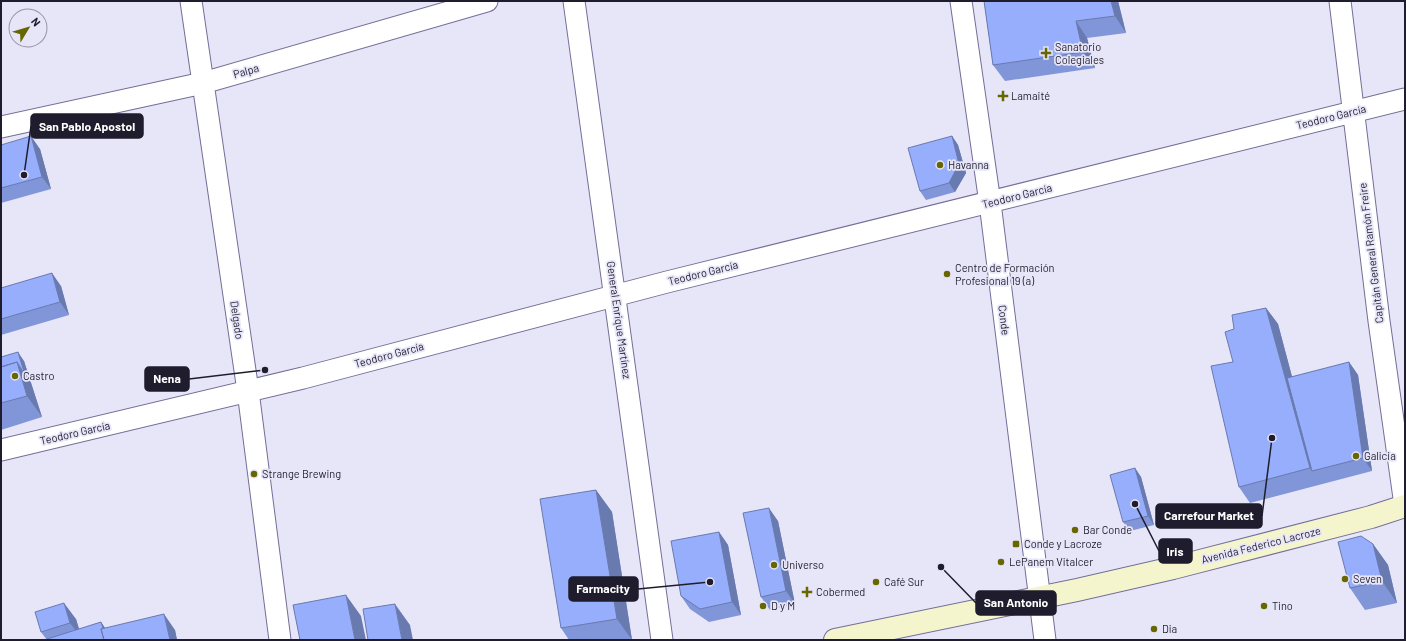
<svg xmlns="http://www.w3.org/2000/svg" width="1406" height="641" font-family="Barlow,sans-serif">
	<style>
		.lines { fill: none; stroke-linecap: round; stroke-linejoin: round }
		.street-casing { stroke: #746e98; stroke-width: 23 }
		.secondary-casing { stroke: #746e98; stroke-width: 24 }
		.street { stroke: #fff; stroke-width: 21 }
		.secondary { stroke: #f5f5cd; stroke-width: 22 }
		.wall { fill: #8196d8 }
		.shaded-wall { fill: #697ab0 }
		.building { fill: #96aefb; stroke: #697ab0 }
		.poi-dot { fill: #676702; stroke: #e7e5f8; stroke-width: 1.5 }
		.labels { text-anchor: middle; stroke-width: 3.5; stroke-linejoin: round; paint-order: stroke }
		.poi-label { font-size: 11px; fill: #1f1d2d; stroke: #e7e5f8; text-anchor: start }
		.street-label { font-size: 11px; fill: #1f1d2d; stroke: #e7e5f8 }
		.leader { fill: none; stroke: #1f1d2d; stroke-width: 1.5 }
		.callout-dot { fill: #1f1d2d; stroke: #e7e5f8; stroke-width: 1.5 }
		.callout { fill: #1f1d2d; stroke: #1f1d2d; stroke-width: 1.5 }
		.callout-label { font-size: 12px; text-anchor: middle; font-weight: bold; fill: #fff }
	</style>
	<rect width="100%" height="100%" fill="#e7e5f8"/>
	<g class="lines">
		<defs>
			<path id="street" d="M191,1L248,391L280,640
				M574,1L662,640
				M961,1L990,203L1045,640
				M1340,1L1379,321L1405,505
				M1,127L203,83L487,1
				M1,450L303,378L667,282L1405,99"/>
			<path id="secondary" d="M835,640L1077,590L1173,568L1371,517L1405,506"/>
		</defs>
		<use href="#street" class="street-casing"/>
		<use href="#secondary" class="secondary-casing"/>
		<use href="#street" class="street"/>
		<use href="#secondary" class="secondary"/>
	</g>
	<path class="wall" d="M984,1H1118L1126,33L1087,38L1095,68L1005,81L993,65Z
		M952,136L958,145L966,173L955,192L926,200L920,191Z
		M1,145L40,149L51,189L1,203Z
		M61,286L69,315L1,335V288Z
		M1266,308L1278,324L1292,377L1349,362L1358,375L1372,471L1250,503L1239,487L1233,362L1234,329Z
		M1,357L24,361L42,417L1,430Z
		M1135,468L1141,477L1154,525L1130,531L1123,522Z
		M596,490L612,512L632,640H569L561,628Z
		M778,521L795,604L770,610L761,597Z
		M719,532L728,545L741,615L709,622L690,609L681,596Z
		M1373,544L1388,565L1397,603L1365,610L1350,588Z
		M76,619L79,629L101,622L105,628L175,630L177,640H47L41,632Z"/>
	<path class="shaded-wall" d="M1111,1H1118L1126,33L1115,16Z
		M1076,21L1087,38L1095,68L1083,52Z
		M31,136L40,149L51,189L42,177Z
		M952,136L958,145L966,173L955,192L949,183Z
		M52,273L61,286L69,315L60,302Z
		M1266,308L1278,324L1317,470L1312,471L1310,468Z
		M18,352L24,361L42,417L27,396L17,362Z
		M1349,362L1358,375L1372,471L1363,458Z
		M1135,468L1141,477L1154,525L1148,516Z
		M596,490L612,512L632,640L617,619Z
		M769,508L778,521L795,604L786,591Z
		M719,532L728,545L741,615L732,602Z
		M1373,544L1388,565L1397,603L1382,581Z
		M346,595L361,616L366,640H355Z
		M64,603L76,619L82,639L70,623Z
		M395,604L410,625L413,640H402Z
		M164,614L175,630L177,640H170Z
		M101,622L107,631L106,640Z"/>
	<path class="building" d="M984,1H1111L1115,16L1076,21L1083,52L993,65Z
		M31,136L42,177L1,188V145Z
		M952,136L959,164L949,183L920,191L908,148Z
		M52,273L60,302L1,319V288Z
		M1266,308L1310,468L1239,487L1211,366L1233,362L1225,332L1234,329L1232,315Z
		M18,352L25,375L17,362L1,367V357Z
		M17,362L27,396L1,403V367Z
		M1349,362L1363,458L1312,471L1287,378Z
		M1135,468L1148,516L1123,522L1110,475Z
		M596,490L617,619L561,628L540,499Z
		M769,508L786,591L761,597L743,513Z
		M719,532L732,602L700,609L681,596L671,541Z
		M1361,536L1373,544L1382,581L1350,588L1338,542Z
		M346,595L355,640H300L293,605Z
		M64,603L70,623L41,632L35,612Z
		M395,604L402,640H368L363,609Z
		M164,614L170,640H104L101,629Z
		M101,622L103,628L101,629L104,640H47V639Z"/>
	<g class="poi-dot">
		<path d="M1044 47h4v4h4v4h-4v4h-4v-4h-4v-4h4z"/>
		<path d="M1001 90h4v4h4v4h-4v4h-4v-4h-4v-4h4z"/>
		<circle cx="940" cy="165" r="4"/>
		<circle cx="947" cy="274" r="4"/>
		<circle cx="15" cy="376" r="4"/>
		<circle cx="1356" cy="456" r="4"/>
		<circle cx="254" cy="474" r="4"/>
		<circle cx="1075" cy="530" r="4"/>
		<rect x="1012" y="540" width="8" height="8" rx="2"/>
		<circle cx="1001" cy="562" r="4"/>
		<circle cx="774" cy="565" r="4"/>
		<circle cx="1345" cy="579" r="4"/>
		<circle cx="876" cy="582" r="4"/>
		<path d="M805 586h4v4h4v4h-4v4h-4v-4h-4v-4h4z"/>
		<circle cx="763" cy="606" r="4"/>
		<circle cx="1264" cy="606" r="4"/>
		<circle cx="1154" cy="629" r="4"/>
	</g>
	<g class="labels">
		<g class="poi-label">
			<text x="1055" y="51">Sanatorio<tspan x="1055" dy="13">Colegiales</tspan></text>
			<text x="1011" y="100">Lamaité</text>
			<text x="948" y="169">Havanna</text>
			<text x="955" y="272">Centro de Formación<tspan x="955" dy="13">Profesional 19 (a)</tspan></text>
			<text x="23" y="380">Castro</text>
			<text x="1364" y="460">Galicia</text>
			<text x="262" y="478">Strange Brewing</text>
			<text x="1083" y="534">Bar Conde</text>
			<text x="1024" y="548">Conde y Lacroze</text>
			<text x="1009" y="566">LePanem Vitalcer</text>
			<text x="782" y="569">Universo</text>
			<text x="1353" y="583">Seven</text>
			<text x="884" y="586">Café Sur</text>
			<text x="816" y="596">Cobermed</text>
			<text x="771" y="610">D y M</text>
			<text x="1272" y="610">Tino</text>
			<text x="1162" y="633">Dia</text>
		</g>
		<g class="street-label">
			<text transform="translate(246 71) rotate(-16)" y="4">Palpa</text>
			<text transform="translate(1331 117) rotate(-14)" y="4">Teodoro García</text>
			<text transform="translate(1017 196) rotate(-14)" y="4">Teodoro García</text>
			<text transform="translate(1371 253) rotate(-97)" y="4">Capitán General Ramón Freire</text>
			<text transform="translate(703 273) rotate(-14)" y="4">Teodoro García</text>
			<text transform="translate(237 320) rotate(82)" y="4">Delgado</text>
			<text transform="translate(619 320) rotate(82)" y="4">General Enrique Martínez</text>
			<text transform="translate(1004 320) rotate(83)" y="4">Conde</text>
			<text transform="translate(389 355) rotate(-15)" y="4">Teodoro García</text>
			<text transform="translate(75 433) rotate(-13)" y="4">Teodoro García</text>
			<text transform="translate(1261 545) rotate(-14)" y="4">Avenida Federico Lacroze</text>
		</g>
	</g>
	<path class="leader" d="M24 175L31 126M265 370L189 379M1272 438L1262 516M1135 504L1159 551M710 582L638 589M941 567L976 603"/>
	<g class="callout-dot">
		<circle cx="24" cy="175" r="4"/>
		<circle cx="265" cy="370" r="4"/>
		<circle cx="1272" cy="438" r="4"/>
		<circle cx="1135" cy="504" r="4"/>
		<circle cx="710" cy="582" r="4"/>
		<circle cx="941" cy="567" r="4"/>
	</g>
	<g class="callout">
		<rect x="31" y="114" width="112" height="24" rx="4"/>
		<rect x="145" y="367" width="44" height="24" rx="4"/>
		<rect x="1156" y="504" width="106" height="24" rx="4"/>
		<rect x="1159" y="539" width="33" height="24" rx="4"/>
		<rect x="569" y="577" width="69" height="24" rx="4"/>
		<rect x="976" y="591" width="80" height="24" rx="4"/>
	</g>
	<g class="callout-label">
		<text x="87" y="131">San Pablo Apostol</text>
		<text x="167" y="383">Nena</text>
		<text x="1209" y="520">Carrefour Market</text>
		<text x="1175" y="556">Iris</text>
		<text x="603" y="593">Farmacity</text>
		<text x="1016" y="607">San Antonio</text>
	</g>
	<rect width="1406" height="641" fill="none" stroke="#1f1d2d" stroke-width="4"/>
	<g transform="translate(28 28) rotate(52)"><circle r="19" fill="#e7e5f8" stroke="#9795a7"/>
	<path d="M0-3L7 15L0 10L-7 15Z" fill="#676702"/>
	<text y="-6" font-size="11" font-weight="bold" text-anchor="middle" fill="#1f1d2d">N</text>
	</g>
</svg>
